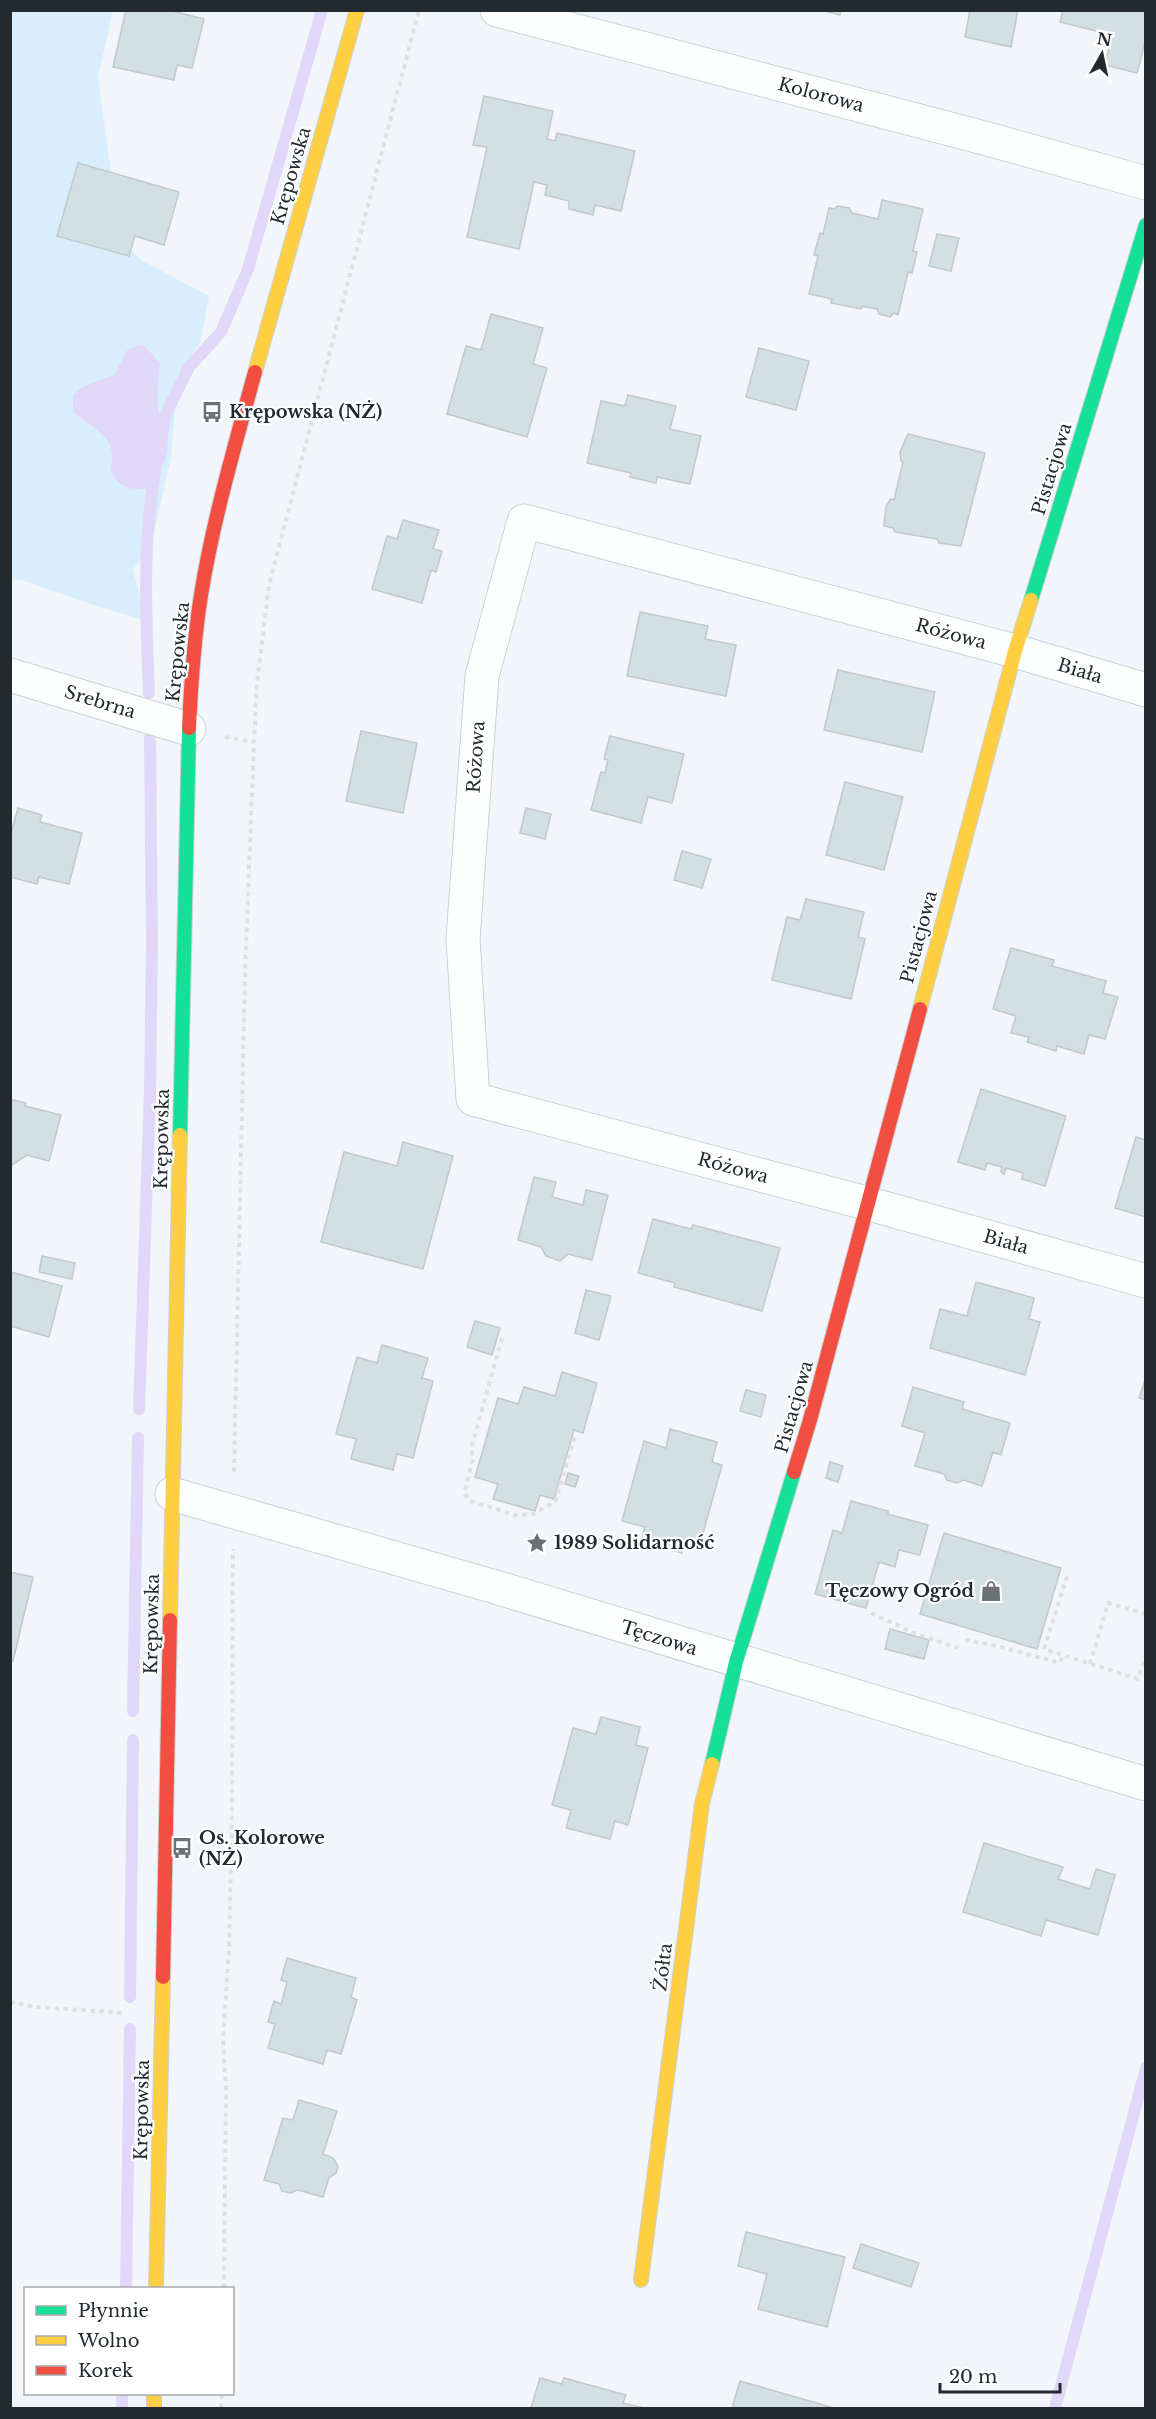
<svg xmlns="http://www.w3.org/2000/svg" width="1156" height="2419" font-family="'Libre Baskerville',serif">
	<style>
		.green { fill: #d8eefc }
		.water { fill: #e1d7f9 }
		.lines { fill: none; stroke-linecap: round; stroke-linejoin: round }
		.stream { stroke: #e1d7f9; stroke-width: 12 }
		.building { fill: #d2e0e3; stroke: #c1c8ca; stroke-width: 1.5 }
		.street-casing { stroke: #cbd1d5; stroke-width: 35 }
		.fast-casing { stroke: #cbd1d5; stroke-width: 16 }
		.slow-casing { stroke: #cbd1d5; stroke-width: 16 }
		.jam-casing { stroke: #cbd1d5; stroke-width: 16 }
		.path { stroke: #dee0e0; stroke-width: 4; stroke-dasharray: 4.5 4.5; stroke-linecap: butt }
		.street { stroke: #fdfefe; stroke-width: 33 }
		.fast { stroke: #16e098; stroke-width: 14 }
		.slow { stroke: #ffcf43; stroke-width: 14 }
		.jam { stroke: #f24e42; stroke-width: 14 }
		.labels { text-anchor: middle; stroke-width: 4.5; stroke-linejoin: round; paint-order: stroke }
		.street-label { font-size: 18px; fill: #222a2e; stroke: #fff }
		.poi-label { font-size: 18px; font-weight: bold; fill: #222a2e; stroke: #fff; text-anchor: start }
	</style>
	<rect width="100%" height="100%" fill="#f2f6fa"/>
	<path class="green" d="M11,11H113L98,77L120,238L141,260L209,296L200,344L178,374L171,457L151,547L133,569L146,621L90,604L22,580L11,579Z"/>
	<path class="water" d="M142,344L160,363C158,380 156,398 159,415C160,422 165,427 166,433C172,452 160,476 147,489C129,490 118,487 110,470C120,437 94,430 73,412V395L83,387L114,375L128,349Z"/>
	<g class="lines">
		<path class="stream" d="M161,441L165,416L189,367L221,332L248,269L322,10
			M149,693C146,617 142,541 156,467
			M139,1409L150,1092L152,943L150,738
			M133,1711L138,1438
			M130,1997L133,1740
			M126,2288L130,2029
			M122,2408V2394
			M1055,2408L1146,2068"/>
	</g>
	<path class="building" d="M126,10H168L204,19L192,68L177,65L174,80L113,67Z
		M821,10H841L840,15Z
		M970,10H1018L1011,47L965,37Z
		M1063,10H1146V39L1137,73L1105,65L1112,35L1060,22Z
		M484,96L553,111L547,139L555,141L557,133L635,151L621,211L595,205L593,215L569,209V201L545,195L547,185L534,182L519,249L467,237L487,147L473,145Z
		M78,163L179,192L164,245L135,236L129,256L57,236Z
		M882,200L923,209L913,251L917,252L912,273L908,272L898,315L894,313L890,317L879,314L877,309L862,306L861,309L831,303L832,299L809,294L818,256L814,255L820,233L823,234L829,208L834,209L838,206L849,208L852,213L878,219Z
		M937,234L959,238L951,271L929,266Z
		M491,314L543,328L533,364L547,368L527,437L447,414L466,346L481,350Z
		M759,348L809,361L796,410L746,397Z
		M628,395L676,406L670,429L701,436L690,484L657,477L656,483L630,477L631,473L587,463L601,401L625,406Z
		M908,434L985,453L961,546L939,543L937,539L895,532L893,528L884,526L886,506L891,499L894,500L903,462L901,461L900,452Z
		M403,520L439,530L433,549L442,551L436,572L431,570L422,603L372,589L387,536L397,539Z
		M640,612L708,626L705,639L736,645L726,696L627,676Z
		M838,670L935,692L922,752L824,730Z
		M361,731L417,743L403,813L346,801Z
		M610,736L684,754L672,803L648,797L641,823L591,810L601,772L605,773L608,760L604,759Z
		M845,782L903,797L884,870L826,855Z
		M18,808L42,815L40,822L82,833L69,884L39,877L37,884L10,877V837Z
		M526,808L551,814L545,839L520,833Z
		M682,851L711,859L702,888L674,880Z
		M806,899L864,912L858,937L865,939L851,999L772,980L787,917L800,920Z
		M1011,948L1054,960L1052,966L1106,981L1103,993L1118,997L1105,1039L1089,1035L1084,1054L1057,1046L1056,1051L1027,1042L1029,1037L1011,1033L1016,1016L993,1009Z
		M981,1089L1066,1116L1045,1186L1022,1179L1023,1173L1006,1168L1004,1174L1001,1172L1002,1167L987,1163L985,1170L958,1162Z
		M10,1099L26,1103L25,1106L61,1115L49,1161L27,1155L10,1166Z
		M1136,1137L1146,1140V1217L1115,1208Z
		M403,1142L453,1156L423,1269L321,1242L344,1152L397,1166Z
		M534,1177L556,1182L552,1197L583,1205L586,1190L608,1195L592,1260L568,1254L560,1261L546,1256L541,1247L518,1240Z
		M653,1219L691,1229L693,1225L780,1248L762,1311L674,1287L675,1283L638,1273Z
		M42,1256L75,1263L72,1279L39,1272Z
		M11,1272L62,1286L49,1337L10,1326Z
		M976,1282L1034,1298L1029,1319L1040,1322L1025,1375L930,1348L940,1309L967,1316Z
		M586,1290L611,1296L599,1340L575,1333Z
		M475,1321L500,1328L492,1355L467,1347Z
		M382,1345L428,1358L422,1378L433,1381L413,1458L397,1454L393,1470L351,1459L356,1439L336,1434L357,1357L377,1363Z
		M562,1372L597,1383L583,1433L574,1430L554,1499L540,1495L535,1511L493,1499L498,1484L475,1477L498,1398L518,1404L524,1387L555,1396Z
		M1146,1377V1400L1139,1398Z
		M913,1387L964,1402L962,1409L1010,1423L1001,1455L993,1452L982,1486L963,1480L957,1483L947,1480L944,1474L915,1466L925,1433L902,1426Z
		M746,1390L766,1395L761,1417L740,1411Z
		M670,1429L717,1442L712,1462L722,1465L700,1544L686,1539L682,1553L641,1542L645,1527L622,1521L644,1441L666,1448Z
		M830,1462L843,1466L838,1482L826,1478Z
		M568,1473L579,1476L575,1487L565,1484Z
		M851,1501L888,1511V1514L928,1525L920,1555L899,1550L895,1567L879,1562L866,1608L815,1594L833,1530L842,1533Z
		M944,1533L1061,1568L1037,1649L920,1614Z
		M10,1572L33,1577L13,1661L10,1660Z
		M890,1629L929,1640L924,1659L885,1649Z
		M601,1717L640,1727L636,1745L648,1748L628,1825L615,1821L610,1839L566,1828L571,1810L552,1805L573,1728L596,1734Z
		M984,1843L1063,1867L1058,1879L1090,1889L1096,1869L1115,1875L1098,1935L1046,1920L1041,1936L963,1912Z
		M287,1958L356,1978L351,1997L357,2000L341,2054L327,2050L323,2064L268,2048L275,2024L268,2022L274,2001L281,2004L287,1982L281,1980Z
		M299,2100L337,2111L323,2154L333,2158L338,2166L336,2173L329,2178L323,2197L298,2190L290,2193L282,2191L279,2184L264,2180L283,2118L293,2120Z
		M746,2232L845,2257L827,2327L758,2309L767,2274L738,2266Z
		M861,2244L919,2263L911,2287L853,2268Z
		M540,2378L562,2384L564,2378L626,2395L623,2403L644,2408H531Z
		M740,2381L834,2408H732Z"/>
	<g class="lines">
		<defs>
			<path id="street" d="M497,10L984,138L1146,183
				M10,675L189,729
				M1146,690L1015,651L524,521L482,676L463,939L473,1099L866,1203L1146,1281
				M172,1494L492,1586L1146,1784"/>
			<path id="fast" d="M1031,600L1146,225
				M180,1135L189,728
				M712,1764L736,1662L794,1472"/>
			<path id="slow" d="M255,372L357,10
				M920,1009L1015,651L1031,600
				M170,1620L180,1135
				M641,2280L702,1804L712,1764
				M156,2288L163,1977
				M154,2394V2408"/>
			<path id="jam" d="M189,728C191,683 194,639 201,595C213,520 235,445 255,372
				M794,1472L810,1420L920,1009
				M163,1977L170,1620"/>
		</defs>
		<use href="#street" class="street-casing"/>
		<use href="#fast" class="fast-casing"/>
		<use href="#slow" class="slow-casing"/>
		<use href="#jam" class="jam-casing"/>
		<path class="path" d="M225,737L254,742
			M502,1338L471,1449L473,1459L464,1493L470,1501L515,1515L533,1514L555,1502L576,1433
			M234,1472L245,972L254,742L257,683L269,585L419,10
			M1067,1576L1044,1649L1138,1679L1146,1654
			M871,1613L914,1633L961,1649
			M965,1640L993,1645L1060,1663L1063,1655
			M1090,1664L1108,1603L1146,1614
			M10,2002L36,2007L125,2013
			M224,2288L226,2089L223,2041L229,1949L232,1813L233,1549
			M221,2408L222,2394"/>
		<use href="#street" class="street"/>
		<use href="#fast" class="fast"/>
		<use href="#slow" class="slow"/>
		<use href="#jam" class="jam"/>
	</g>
	<defs>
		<symbol id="bus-bare" viewBox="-9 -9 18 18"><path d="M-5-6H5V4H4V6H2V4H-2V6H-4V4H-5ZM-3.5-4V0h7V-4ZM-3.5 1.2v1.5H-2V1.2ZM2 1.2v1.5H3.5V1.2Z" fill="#6b7175" stroke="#fff" stroke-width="2.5" paint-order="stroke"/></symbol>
		<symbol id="sight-bare" viewBox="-9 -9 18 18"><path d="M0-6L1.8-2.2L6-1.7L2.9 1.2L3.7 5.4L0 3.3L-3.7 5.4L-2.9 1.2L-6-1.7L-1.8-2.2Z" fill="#6b7175" stroke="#fff" stroke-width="2.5" paint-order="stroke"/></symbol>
		<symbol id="shop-bare" viewBox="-9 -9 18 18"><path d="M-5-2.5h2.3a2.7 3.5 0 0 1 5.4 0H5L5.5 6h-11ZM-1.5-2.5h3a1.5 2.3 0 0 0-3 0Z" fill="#6b7175" stroke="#fff" stroke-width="2.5" paint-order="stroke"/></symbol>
	</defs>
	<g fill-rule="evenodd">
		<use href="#bus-bare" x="197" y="397" width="30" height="30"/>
		<use href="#sight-bare" x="522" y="1528" width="30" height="30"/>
		<use href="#shop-bare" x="976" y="1576" width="30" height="30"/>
		<use href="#bus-bare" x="167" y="1833" width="30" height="30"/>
	</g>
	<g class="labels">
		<g class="street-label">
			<text transform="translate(821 95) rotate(15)" y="6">Kolorowa</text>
			<text transform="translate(291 176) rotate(-74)" y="6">Krępowska</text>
			<text transform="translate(1052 469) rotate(-73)" y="6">Pistacjowa</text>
			<text transform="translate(951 634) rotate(15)" y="6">Różowa</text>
			<text transform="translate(178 652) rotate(-84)" y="6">Krępowska</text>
			<text transform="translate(1080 671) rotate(17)" y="6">Biała</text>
			<text transform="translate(100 702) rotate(17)" y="6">Srebrna</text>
			<text transform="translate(476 757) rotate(-86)" y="6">Różowa</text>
			<text transform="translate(919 937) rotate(-75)" y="6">Pistacjowa</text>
			<text transform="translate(162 1139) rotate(-89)" y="6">Krępowska</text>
			<text transform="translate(733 1168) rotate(15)" y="6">Różowa</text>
			<text transform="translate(1006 1242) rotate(16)" y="6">Biała</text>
			<text transform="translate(794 1407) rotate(-74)" y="6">Pistacjowa</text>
			<text transform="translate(152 1624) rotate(-89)" y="6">Krępowska</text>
			<text transform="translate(659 1638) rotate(17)" y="6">Tęczowa</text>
			<text transform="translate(663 1967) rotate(-83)" y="6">Żółta</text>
			<text transform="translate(142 2110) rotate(-89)" y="6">Krępowska</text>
		</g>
		<g class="poi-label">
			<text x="229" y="418">Krępowska (NŻ)</text>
			<text x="554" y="1549">1989 Solidarność</text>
			<text x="974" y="1597" text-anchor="end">Tęczowy Ogród</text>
			<text x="199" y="1844">Os. Kolorowe<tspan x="199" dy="21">(NŻ)</tspan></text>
		</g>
	</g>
	<rect width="1156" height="2419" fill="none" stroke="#222a2e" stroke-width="24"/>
	<rect x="24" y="2287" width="210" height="108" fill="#ffffff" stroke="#a7aaab" stroke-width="1.5"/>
	<rect x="36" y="2306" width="30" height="9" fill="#16e098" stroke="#a7aaab" stroke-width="1.5"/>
	<text x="78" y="2317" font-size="18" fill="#222a2e">Płynnie</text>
	<rect x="36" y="2336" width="30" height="9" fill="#ffcf43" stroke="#a7aaab" stroke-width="1.5"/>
	<text x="78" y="2347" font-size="18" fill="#222a2e">Wolno</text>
	<rect x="36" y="2366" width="30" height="9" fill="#f24e42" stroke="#a7aaab" stroke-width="1.5"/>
	<text x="78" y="2377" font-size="18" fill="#222a2e">Korek</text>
	<g transform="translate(1102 54) rotate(9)" stroke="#ffffff" stroke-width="4.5" paint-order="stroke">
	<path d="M0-4.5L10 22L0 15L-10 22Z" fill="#222a2e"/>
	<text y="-9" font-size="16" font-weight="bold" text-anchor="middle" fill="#222a2e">N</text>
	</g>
	<path d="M940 2383v9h120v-9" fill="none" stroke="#222a2e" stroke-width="3"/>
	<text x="949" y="2383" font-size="18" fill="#222a2e" stroke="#ffffff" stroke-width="4.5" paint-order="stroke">20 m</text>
</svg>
